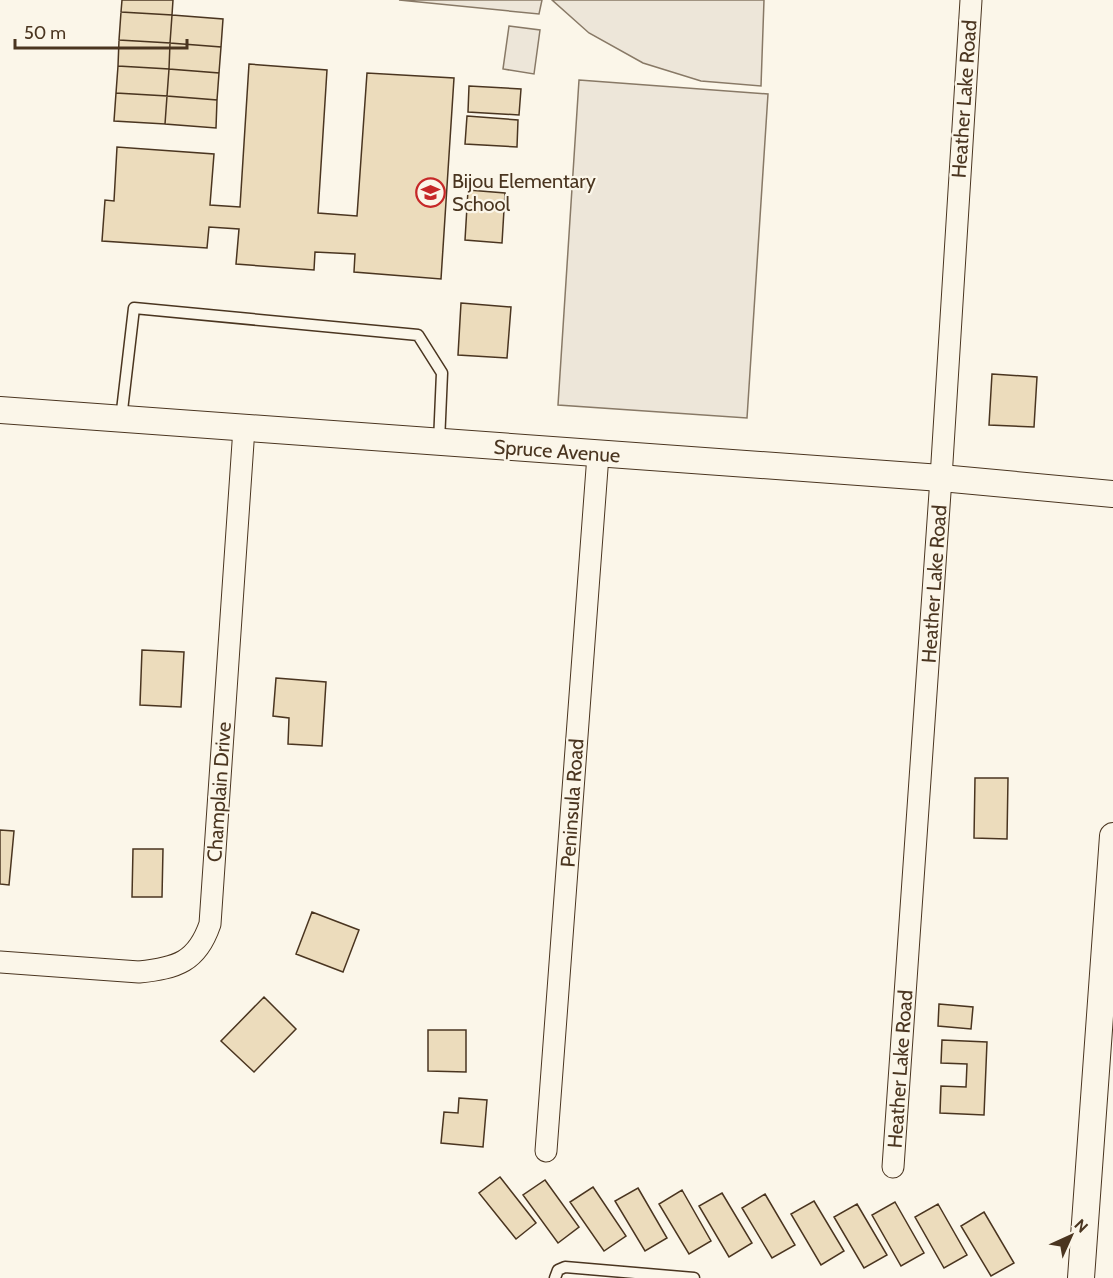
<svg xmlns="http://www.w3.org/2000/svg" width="1113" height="1278" font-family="Cabin,sans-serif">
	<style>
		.green { fill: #ede6d9; stroke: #887966; stroke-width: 1.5 }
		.building { fill: #ecdcbc; stroke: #4a3520; stroke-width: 1.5 }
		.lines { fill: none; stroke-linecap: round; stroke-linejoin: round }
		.service-casing { stroke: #4a3520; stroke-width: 13 }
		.minor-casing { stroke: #4a3520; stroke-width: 23 }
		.tertiary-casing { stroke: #4a3520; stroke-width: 28 }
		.service { stroke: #fbf6e9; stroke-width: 10 }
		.minor { stroke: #fbf6e9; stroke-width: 21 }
		.tertiary { stroke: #fbf6e9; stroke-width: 26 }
		.labels { text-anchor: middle; stroke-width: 4.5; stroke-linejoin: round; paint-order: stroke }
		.street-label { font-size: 20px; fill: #4a3520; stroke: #fbf6e9 }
		.poi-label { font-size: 20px; fill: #4a3520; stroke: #fbf6e9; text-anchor: start }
	</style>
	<rect width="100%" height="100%" fill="#fbf6e9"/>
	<path class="green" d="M399,0H542L539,14Z
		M552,0H764L761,86L701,81L643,63L589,33Z
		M509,26L540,30L534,74L503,69Z
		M579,80L768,94L747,418L558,405Z"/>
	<path class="building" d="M122,0H173L172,15L121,12Z
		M121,12L172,15L170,43L119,40Z
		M172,15L223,19L221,47L170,43Z
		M119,40L170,43L169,69L118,66Z
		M170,43L221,47L219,73L169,69Z
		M249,64L327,70L318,213L357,216L367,73L454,78L441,279L354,272L355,254L315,252L314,270L236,264L239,229L209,227L207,248L102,241L105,200L114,201L117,147L214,154L210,205L240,207Z
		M118,66L169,69L167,96L116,93Z
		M169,69L219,73L217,100L167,96Z
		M469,86L521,89L519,115L468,112Z
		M116,93L167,96L165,124L114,121Z
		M167,96L217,100L216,128L165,124Z
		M467,116L518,120L517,147L465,144Z
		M468,190L505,193L502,243L465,240Z
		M461,303L511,307L507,358L458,355Z
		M992,374L1037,377L1034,427L989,425Z
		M142,650L184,652L181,707L140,705Z
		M276,678L326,682L322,746L288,744L289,718L273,716Z
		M975,778H1008L1007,839L974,838Z
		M0,830L14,831L9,885L0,884Z
		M133,849H163L162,897H132Z
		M312,912L359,930L343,972L296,954Z
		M264,997L296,1029L254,1072L221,1041Z
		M939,1004L973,1007L971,1029L938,1026Z
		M428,1030H466V1072L428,1071Z
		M942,1040L987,1042L984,1115L940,1113L941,1086L966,1087L967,1064L941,1063Z
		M459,1098L487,1100L483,1147L441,1143L444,1112L458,1113Z
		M500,1177L536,1223L516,1239L479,1193Z
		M545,1180L579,1227L558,1243L523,1195Z
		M593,1187L626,1236L604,1251L570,1202Z
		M638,1188L667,1238L645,1251L615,1201Z
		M682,1190L711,1241L689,1254L659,1204Z
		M722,1193L752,1243L729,1257L699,1206Z
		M765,1194L795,1245L772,1258L742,1208Z
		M814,1201L844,1251L821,1265L791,1214Z
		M895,1202L924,1253L901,1266L872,1215Z
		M857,1204L887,1255L864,1268L834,1217Z
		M938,1204L967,1255L944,1268L915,1217Z
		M984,1212L1014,1263L991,1276L961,1226Z"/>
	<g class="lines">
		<defs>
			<path id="service" d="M121,419L134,308L418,335L442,373L439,442
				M555,1278L558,1270L565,1267L694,1278"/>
			<path id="minor" d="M0,962L139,972C177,968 197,962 210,924L244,428
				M546,1151L598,455
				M893,1167L941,478L971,0"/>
			<path id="tertiary" d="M0,410L941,478L1113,494
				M1081,1278L1113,836"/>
		</defs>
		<use href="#service" class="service-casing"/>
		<use href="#minor" class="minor-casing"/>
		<use href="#tertiary" class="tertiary-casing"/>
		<use href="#service" class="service"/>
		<use href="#minor" class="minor"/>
		<use href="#tertiary" class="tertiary"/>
	</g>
	<defs>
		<symbol id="school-ring" viewBox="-11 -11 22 22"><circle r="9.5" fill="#fbf6e9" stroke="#c62828" stroke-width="1.5"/><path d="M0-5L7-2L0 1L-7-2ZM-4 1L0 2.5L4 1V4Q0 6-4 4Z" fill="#c62828"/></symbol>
	</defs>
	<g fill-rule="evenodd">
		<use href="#school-ring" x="414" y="176" width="33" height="33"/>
	</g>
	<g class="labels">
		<g class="street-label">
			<text transform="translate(964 99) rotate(-86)" y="7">Heather Lake Road</text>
			<text transform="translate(557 451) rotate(4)" y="7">Spruce Avenue</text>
			<text transform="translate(934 584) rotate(-86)" y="7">Heather Lake Road</text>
			<text transform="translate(219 792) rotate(-86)" y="7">Champlain Drive</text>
			<text transform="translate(572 803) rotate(-86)" y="7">Peninsula Road</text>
			<text transform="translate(900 1069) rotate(-86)" y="7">Heather Lake Road</text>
		</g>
		<g class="poi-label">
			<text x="452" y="188">Bijou Elementary<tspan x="452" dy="23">School</tspan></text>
		</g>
	</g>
	<g transform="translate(1071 1236) rotate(45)" stroke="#fbf6e9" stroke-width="4.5" paint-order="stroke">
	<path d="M0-4.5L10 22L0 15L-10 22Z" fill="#4a3520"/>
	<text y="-9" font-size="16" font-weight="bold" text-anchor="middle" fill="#4a3520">N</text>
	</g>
	<path d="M15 39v9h172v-9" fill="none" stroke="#4a3520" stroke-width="3"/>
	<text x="24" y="39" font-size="18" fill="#4a3520" stroke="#fbf6e9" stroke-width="4.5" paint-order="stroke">50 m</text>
</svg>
